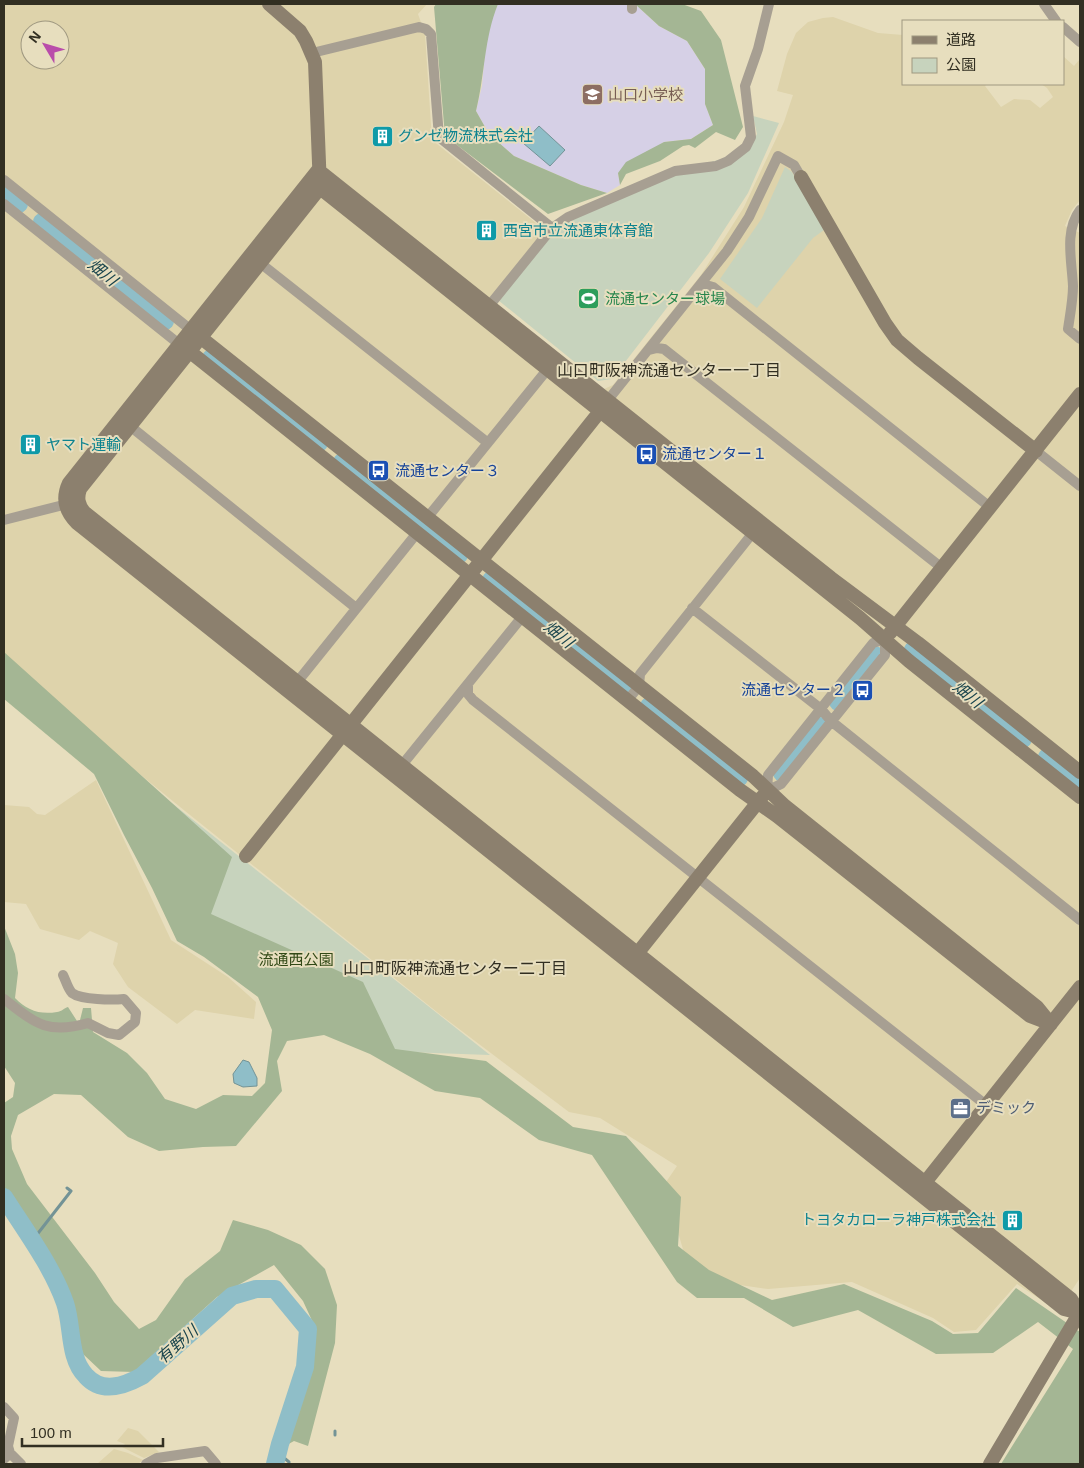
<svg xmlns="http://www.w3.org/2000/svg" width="1084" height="1468" font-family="Arial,'Noto Sans JP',sans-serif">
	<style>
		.built { fill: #ded3ab; fill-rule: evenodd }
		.education { fill: #d6d0e6 }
		.green { fill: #c7d3bd }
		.forest { fill: #a4b694 }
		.water { fill: #8fbec8; stroke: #739396 }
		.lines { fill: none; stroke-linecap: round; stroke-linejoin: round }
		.stream { stroke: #739396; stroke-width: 3 }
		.river { stroke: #8fbec8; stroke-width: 18 }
		.street { stroke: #a79f92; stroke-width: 10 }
		.secondary { stroke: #8c806e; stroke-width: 14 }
		.labels { text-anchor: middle; stroke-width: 4; stroke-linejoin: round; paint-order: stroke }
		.education-label { font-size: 15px; fill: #785e54; stroke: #e7debe; text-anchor: start }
		.culture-label { font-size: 15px; fill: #0d838f; stroke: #e7debe; text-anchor: start }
		.leisure-label { font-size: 15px; fill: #27864d; stroke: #e7debe; text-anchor: start }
		.transit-label { font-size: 15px; fill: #164399; stroke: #e7debe; text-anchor: start }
		.park-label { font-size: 15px; fill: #324916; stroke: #e7debe }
		.service-label { font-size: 15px; fill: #4e5e75; stroke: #e7debe; text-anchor: start }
		.water-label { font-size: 16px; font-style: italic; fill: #19444c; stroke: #e7debe }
		.neighbourhood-label { font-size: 16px; fill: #322f22; stroke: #e7debe }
	</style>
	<rect width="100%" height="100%" fill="#e7debe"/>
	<path class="built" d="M4,4H427L418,14L425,34L432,140L541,227L542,235L489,299L604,389L613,385L701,275L744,207L784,122L793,95L777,91L787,54L796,33L808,22L823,18L833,17L878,33L903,35V84H987L985,86L1001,107L1014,99L1030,100L1040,108L1053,97L1047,88L1041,84H1063V56L1074,66L1080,59V200L1072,210L1065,226L1080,233V1278L1058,1311L1017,1284L976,1330L954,1332L933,1318L852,1282L768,1289L726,1283L685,1256L664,1185L677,1166L600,1118L569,1112L442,1016L185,811L44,696L4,657ZM30,30H60V60H30Z
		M96,780L171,940L228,977L256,1002L254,1019L195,1010L177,1024L128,987L113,964L118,943L90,931L79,940L40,929L26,904L4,902V805L29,807L37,814L45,815Z
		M128,1428L138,1431L159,1452L144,1458L122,1447L125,1444L117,1441Z
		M114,1449L128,1453L143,1460L138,1464H97Z"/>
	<path class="education" d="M498,4H635L659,26L687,41L705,69V104L713,125L691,139L664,142L618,173L620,185L607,193L581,185L514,156L489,134L476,111L482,86L485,51L491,20Z"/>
	<path class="green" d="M753,116L779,123L748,193L709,253L612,379L598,381L498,300L556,229L572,219L678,172L748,151L757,134Z
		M785,167L792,172L824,230L813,238L757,308L720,279L762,218Z
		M106,751L490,1055L377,1051L180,923Z"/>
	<path class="forest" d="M436,4H498C484,38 485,75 476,111L489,134L514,156L581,185L607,193L548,214L445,136L434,7Z
		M635,4H682L701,11L721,40L743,127L735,140L716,132L695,148L689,145L683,146L660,161L626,174L620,185L618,173L626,162L664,142L691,139L713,125L705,104V69L687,41L659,26Z
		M4,652L232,857L211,914L363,982L395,1049L486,1061L573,1127L626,1136L681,1197L678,1246L709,1270L772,1300L844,1284L932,1321L953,1334L978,1333L1016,1288L1080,1332V1464H1001L1073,1349L1038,1322L993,1353L936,1354L858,1310L793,1327L744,1298H697L677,1282L592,1155L539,1140L480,1098L435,1091L370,1054L324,1035L287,1041L277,1061L282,1091L236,1146L203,1147L159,1151L128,1137L81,1095L54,1094L18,1115L11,1136L12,1149L27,1184L95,1273L114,1302L139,1329L156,1320L185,1279L220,1251L233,1220L268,1230L301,1245L325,1269L337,1305L335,1343L308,1446L294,1441L285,1446L309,1362L315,1327L303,1301L274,1265L217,1297L134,1372L101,1371L83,1354L74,1319L51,1259L4,1187L5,1180L4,1178V1103L13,1097L15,1083L4,1066V926L15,954L18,973L15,998C27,1010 39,1015 57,1012C61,1012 64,1008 68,1007L77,1021L80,1020L83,1008H91L93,1032L127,1053L147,1073L165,1099L196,1109L223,1095L252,1096L265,1083L272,1030L258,997L204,957L177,941L152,888L124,835L94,774L4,699Z"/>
	<path class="water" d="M539,126L565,150L550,166L523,143Z
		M243,1060L249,1062L257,1078V1086L243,1087L234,1083L233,1074Z"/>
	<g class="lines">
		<path class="stream" d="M32,1241L71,1191L67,1188
			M335,1435V1431
			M277,1456L283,1457L289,1462V1464"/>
		<path class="river" d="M4,192L19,204
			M42,222L165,321
			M211,358L319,443
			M342,462L459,555
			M491,580L626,688
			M913,650L1023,739
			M838,702L875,655
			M649,706L739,778
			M1047,757L1080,783
			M782,773L820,726
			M4,1197C25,1230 52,1266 65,1303C73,1326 68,1358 86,1376C102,1394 124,1386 142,1376L232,1296L256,1289H275L308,1329L305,1367L280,1444L275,1464"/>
		<path class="street" d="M1044,4L1056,21
			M632,9V4
			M1063,27L1080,42
			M312,53L419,27L426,29L431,34L439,137L552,228
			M4,180L191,330
			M4,204L179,344
			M1080,210C1064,231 1072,262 1073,286C1073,300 1070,315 1068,329L1080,339
			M255,259L488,443
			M699,286L706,285L713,287L991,508
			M489,306L552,228L568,217L675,171L716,166L728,161L746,147L751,137L745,86L758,49L769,4
			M649,350L657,348L664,349L942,568
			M608,400L727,251L749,217L778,156L794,165L801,177
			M125,422L356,608
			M1036,451L1080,486
			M427,518L551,365
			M4,520L71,503
			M692,608L821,709L831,721L1080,920
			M885,639V655L781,784L767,791L768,775L873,643Z
			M468,684V694L473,700L986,1105
			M294,686L417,533
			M628,700L639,686L640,674L756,529
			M398,770L522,617
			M4,999C35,1023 47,1035 88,1023L108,1033L119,1035L135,1022L136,1013L124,999C113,1000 81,1000 72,993C68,989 66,981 63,975
			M4,1407L14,1418L8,1446L10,1453
			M4,1459L10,1453L21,1464
			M146,1464L157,1458L205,1451L216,1464"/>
		<path class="secondary" d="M269,4L300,31L306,41L315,62L320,188L80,489C77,498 78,504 84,512L1071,1299L1080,1313
			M801,177L885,323L897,340L918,358L1036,451
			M320,188L860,618L909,661L1080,797
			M195,333L753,776L785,806L1037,1007L1050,1023
			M184,347L740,790L777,816L1030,1016L1051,1024
			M890,633L1080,394
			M246,856L605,405
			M632,960L762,797
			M919,1190L1080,987
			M1080,1313L1064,1309L77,523C65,511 62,498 69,483L318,170L831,578L918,643L1080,772
			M990,1464L1080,1312"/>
	</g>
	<defs>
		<symbol id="school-square" viewBox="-11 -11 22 22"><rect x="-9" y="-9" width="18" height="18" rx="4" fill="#8d6e63" stroke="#e7debe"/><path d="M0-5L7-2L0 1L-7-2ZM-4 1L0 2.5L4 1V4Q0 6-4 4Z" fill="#fff"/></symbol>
		<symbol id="building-square" viewBox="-11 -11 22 22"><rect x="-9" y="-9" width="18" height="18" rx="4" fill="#0f9aa8" stroke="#e7debe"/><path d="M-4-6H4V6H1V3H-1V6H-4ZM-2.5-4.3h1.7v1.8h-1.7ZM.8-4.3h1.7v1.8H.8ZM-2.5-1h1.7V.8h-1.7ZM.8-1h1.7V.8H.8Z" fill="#fff"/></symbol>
		<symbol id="stadium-square" viewBox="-11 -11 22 22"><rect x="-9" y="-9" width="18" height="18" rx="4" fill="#2e9e5b" stroke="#e7debe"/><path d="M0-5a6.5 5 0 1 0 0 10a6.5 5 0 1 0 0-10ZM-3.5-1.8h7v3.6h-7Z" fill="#fff"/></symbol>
		<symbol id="bus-square" viewBox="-11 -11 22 22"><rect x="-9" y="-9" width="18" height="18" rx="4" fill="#1a4fb4" stroke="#e7debe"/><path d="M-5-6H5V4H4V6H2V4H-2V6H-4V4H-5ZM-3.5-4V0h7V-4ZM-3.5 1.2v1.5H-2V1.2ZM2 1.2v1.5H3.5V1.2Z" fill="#fff"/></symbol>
		<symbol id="office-square" viewBox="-11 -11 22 22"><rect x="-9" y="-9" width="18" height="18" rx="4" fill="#5c6f8a" stroke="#e7debe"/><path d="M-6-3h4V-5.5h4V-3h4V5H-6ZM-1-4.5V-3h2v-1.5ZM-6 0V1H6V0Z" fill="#fff"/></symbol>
	</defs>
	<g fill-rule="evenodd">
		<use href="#school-square" x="580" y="82" width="25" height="25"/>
		<use href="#building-square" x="370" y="124" width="25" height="25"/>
		<use href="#building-square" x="474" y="218" width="25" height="25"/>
		<use href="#stadium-square" x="576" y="286" width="25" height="25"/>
		<use href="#building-square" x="18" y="432" width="25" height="25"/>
		<use href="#bus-square" x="634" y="442" width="25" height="25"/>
		<use href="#bus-square" x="366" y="458" width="25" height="25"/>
		<use href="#bus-square" x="850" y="678" width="25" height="25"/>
		<use href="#office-square" x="948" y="1096" width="25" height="25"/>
		<use href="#building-square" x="1000" y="1208" width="25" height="25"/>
	</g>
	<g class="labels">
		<g class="education-label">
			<text x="608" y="100">山口小学校</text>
		</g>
		<g class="culture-label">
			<text x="398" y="141">グンゼ物流株式会社</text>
			<text x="503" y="236">西宮市立流通東体育館</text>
			<text x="46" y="450">ヤマト運輸</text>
			<text x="996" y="1225" text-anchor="end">トヨタカローラ神戸株式会社</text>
		</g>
		<g class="leisure-label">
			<text x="605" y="304">流通センター球場</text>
		</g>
		<g class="transit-label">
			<text x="662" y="459">流通センター１</text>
			<text x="395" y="476">流通センター３</text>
			<text x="846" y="695" text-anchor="end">流通センター２</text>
		</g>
		<g class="park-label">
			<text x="296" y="965">流通西公園</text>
		</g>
		<g class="service-label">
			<text x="976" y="1113">デミック</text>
		</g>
		<g class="water-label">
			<text transform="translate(103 272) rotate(39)" y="6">畑川</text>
			<text transform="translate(559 634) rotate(39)" y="6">畑川</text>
			<text transform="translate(968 694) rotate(39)" y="6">畑川</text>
			<text transform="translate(177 1344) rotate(-41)" y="6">有野川</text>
		</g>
		<g class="neighbourhood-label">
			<text x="669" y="376">山口町阪神流通センター一丁目</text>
			<text x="455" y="974">山口町阪神流通センター二丁目</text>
		</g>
	</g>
	<rect width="1084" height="1468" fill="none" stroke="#322f22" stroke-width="10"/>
	<rect x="902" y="20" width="162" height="65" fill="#e7debe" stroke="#9f9880"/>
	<rect x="912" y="36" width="25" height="8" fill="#8c806e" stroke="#9f9880"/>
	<text x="946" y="45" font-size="15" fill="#322f22">道路</text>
	<rect x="912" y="58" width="25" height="15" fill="#c7d3bd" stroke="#9f9880"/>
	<text x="946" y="70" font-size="15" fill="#322f22">公園</text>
	<g transform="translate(45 45) rotate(308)"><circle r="24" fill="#e7debe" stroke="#9f9880"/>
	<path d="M0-4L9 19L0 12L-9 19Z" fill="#b94caa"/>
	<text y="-8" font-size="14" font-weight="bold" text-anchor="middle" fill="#322f22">N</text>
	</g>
	<path d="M22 1438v8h141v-8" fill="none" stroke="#322f22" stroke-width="2.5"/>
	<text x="30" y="1438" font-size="15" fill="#322f22" stroke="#e7debe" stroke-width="4" paint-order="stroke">100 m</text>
</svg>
